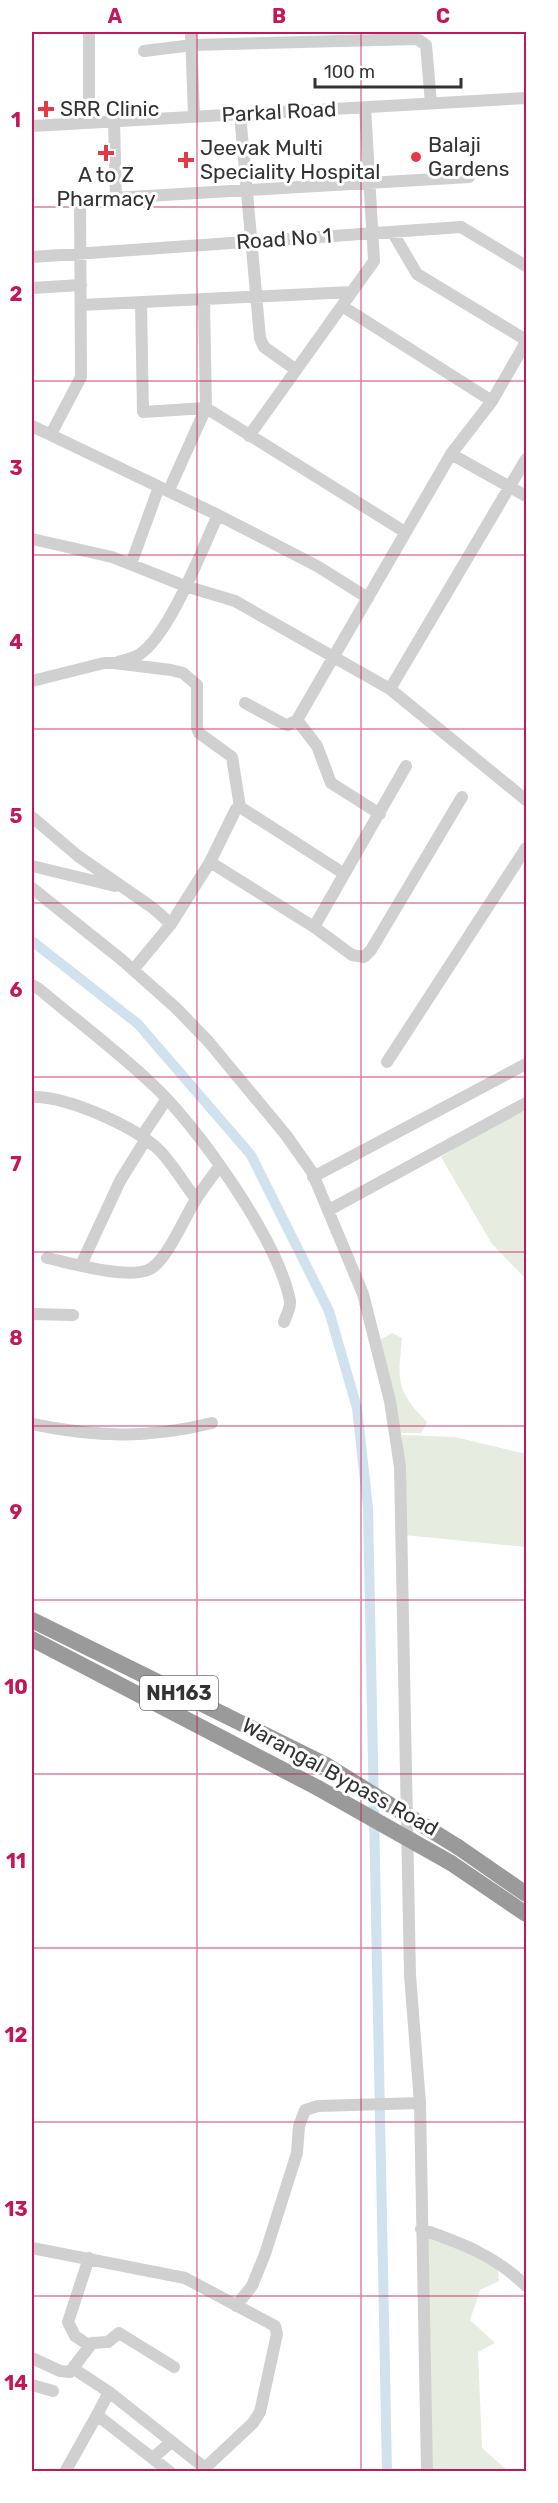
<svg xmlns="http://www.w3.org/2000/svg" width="558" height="2503" font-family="Rubik,sans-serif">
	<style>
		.green { fill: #e6ecdf }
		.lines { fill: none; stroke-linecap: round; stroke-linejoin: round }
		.canal { stroke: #cfe2ee; stroke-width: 10 }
		.minor { stroke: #d0d0d0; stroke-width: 12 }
		.highway { stroke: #9a9a9a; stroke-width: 16 }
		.highway-bridge { stroke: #9a9a9a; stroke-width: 16 }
		.grid { fill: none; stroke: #c2185b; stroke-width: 1.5; stroke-opacity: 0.55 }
		.poi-dot { fill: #e63946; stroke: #fff; stroke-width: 2 }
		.labels { text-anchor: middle; stroke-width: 6; stroke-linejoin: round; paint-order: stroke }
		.shield { fill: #fff; stroke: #707070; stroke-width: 1.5 }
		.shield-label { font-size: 20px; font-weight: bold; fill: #333 }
		.poi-label { font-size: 21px; fill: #333; stroke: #fff; text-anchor: start }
		.street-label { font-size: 21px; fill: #333; stroke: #fff }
		.neatline { fill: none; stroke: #c2185b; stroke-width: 2 }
		.grid-label { font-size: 20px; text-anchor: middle; font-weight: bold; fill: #c2185b }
	</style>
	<rect width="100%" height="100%" fill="#fff"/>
	<path class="green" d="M526,1110V1279L492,1244L441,1157L484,1130Z
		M392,1333L402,1338C398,1380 395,1390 427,1422L421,1433H401L378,1341Z
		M402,1435L455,1437L526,1454V1547L404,1535Z
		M427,2233C449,2234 479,2239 494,2258C498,2263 498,2274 499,2281L480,2290L470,2320L495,2343L478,2352L482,2448L508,2471H430Z"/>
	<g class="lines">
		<path class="canal" d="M32,941L138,1024L251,1155L329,1311L357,1408L368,1508L387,2472"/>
		<path class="minor" d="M89,32V122
			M191,32L194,116
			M144,51L193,45L417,39L426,45L431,103
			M240,114L260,338L264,347L295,369
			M114,121L116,200
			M32,126L526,98
			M393,233L417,274L526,340
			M32,257L461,227L526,266
			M32,288L81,285
			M141,302L143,412L206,408L405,532
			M81,305L351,292
			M342,306L492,401
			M32,426L218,515L317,566L368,598
			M51,434L81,377L80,200L469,177
			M249,436L374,261L365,107
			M451,454L526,496
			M169,490L206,408L204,299
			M32,539L112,557L185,586L235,601L390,689L526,800
			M131,564L159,487
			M118,662C125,660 134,658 140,654C170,634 202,549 218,515
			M32,681L104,663H114L171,670L183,673L197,685V728L199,733L232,757L240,807
			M390,689L526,459
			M245,703L284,724L288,725L297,720L451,454L492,401L526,342
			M297,720L317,746L331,783L380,814
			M32,817L78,856L153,908L171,924L210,862L236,809L240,807L343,873
			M210,862L314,927L352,955L364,957L371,950L462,797
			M32,866L115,886
			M32,888L122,960L176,1008L208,1041L286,1135L312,1172L363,1294L390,1401L400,1467L410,1975L420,2103L427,2472
			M314,927L406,766
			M133,970L171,924
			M32,985L39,989C76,1020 116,1050 151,1083C197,1125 278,1240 290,1301C291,1307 286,1316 284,1322
			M387,1062L526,848
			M32,1097C67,1096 134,1126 159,1150C173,1164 184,1184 196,1199
			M142,1136L166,1100
			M313,1177L526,1064
			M329,1210L526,1103
			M47,1258C71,1263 125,1279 148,1270C166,1263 184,1218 195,1201C202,1189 211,1178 219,1167
			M81,1265L120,1181L146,1139
			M32,1314L73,1315
			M32,1424C95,1437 148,1439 212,1423
			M421,2229C461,2243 496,2256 526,2286
			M32,2248L185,2278L275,2326L277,2334L260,2412L253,2423L205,2468
			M89,2258L68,2322L75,2336L90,2346
			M236,2306L252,2286L265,2254L297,2153L299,2126L305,2110L318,2106L420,2103
			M32,2358L60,2371L70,2372L92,2343L108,2342L119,2333L174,2367
			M74,2369L109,2392L97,2415
			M32,2385L53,2391
			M109,2392L205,2468L202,2472
			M153,2458L171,2442
			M65,2472L97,2415L170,2472"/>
		<path class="highway" d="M32,1620L326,1765
			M32,1639L318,1788
			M458,1847L526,1894
			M451,1863L526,1914"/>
		<path class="highway-bridge" d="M326,1765L458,1847
			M318,1788L451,1863"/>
	</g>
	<path class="grid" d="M197,32V2472M361,32V2472M32,207H526M32,381H526M32,555H526M32,729H526M32,903H526M32,1077H526M32,1252H526M32,1426H526M32,1600H526M32,1774H526M32,1948H526M32,2122H526M32,2296H526"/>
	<g class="poi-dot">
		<path d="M43 100h6v6h6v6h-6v6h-6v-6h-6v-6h6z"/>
		<path d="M103 144h6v6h6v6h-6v6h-6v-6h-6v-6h6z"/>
		<circle cx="416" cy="157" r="6"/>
		<path d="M183 151h6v6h6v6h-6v6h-6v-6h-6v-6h6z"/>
	</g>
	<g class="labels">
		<rect class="shield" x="140" y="1676" width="78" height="34" rx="4.5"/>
		<g class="shield-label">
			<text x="179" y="1700">NH163</text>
		</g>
		<g class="poi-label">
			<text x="60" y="116">SRR Clinic</text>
			<text x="428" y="152">Balaji<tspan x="428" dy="24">Gardens</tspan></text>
			<text x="200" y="155">Jeevak Multi<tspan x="200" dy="24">Speciality Hospital</tspan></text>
			<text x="106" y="182" text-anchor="middle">A to Z<tspan x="106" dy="24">Pharmacy</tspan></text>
		</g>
		<g class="street-label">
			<text transform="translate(279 112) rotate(-3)" y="7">Parkal Road</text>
			<text transform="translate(284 239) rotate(-4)" y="7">Road No 1</text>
			<text transform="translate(340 1777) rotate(29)" y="7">Warangal Bypass Road</text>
		</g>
	</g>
	<rect width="558" height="2503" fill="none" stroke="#ffffff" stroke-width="66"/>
	<path d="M315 78v9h146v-9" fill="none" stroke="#333333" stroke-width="3"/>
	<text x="324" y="78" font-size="18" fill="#333333" stroke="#ffffff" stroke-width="4.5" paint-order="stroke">100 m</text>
	<rect x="33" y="33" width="492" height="2437" class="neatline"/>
	<g class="grid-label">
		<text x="115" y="23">A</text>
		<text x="279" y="23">B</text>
		<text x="443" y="23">C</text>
		<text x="16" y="127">1</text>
		<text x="16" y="301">2</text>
		<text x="16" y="475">3</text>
		<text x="16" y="649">4</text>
		<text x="16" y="823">5</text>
		<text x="16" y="997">6</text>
		<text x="16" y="1171">7</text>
		<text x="16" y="1345">8</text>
		<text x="16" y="1519">9</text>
		<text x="16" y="1694">10</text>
		<text x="16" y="1868">11</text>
		<text x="16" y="2042">12</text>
		<text x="16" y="2216">13</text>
		<text x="16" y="2390">14</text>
	</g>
</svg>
